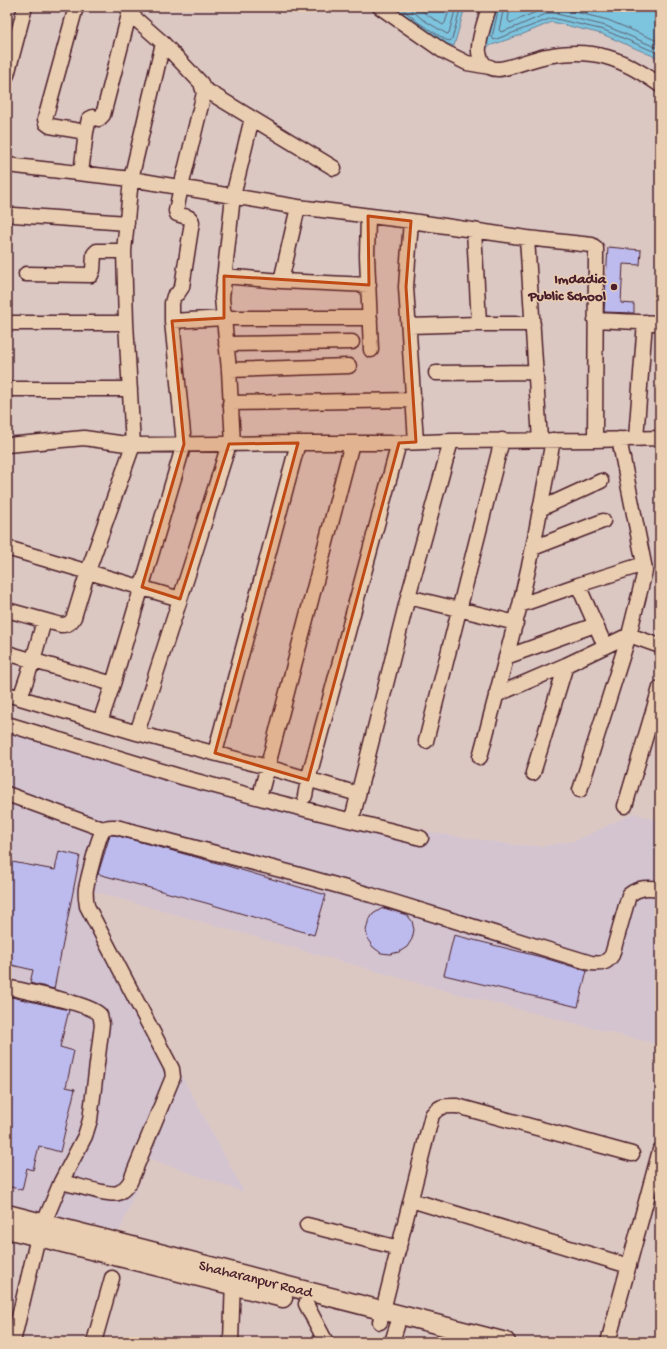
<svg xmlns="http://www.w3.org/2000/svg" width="667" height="1349" font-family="'Gochi Hand',sans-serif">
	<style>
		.built { fill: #d3c4d0 }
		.water { fill: #7dc4de; stroke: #698296 }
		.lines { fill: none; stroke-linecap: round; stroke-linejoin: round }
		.shore { stroke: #5e6173; stroke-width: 1 }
		.building { fill: #bdbbed; stroke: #4a1f2b }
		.minor-casing { stroke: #4a1f2b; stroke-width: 17 }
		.major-casing { stroke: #4a1f2b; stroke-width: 21 }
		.minor { stroke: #eaceb1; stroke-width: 14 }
		.major { stroke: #eaceb1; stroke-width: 18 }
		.marked { fill: #c04a14; fill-opacity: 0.2; stroke: #c04a14; stroke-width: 3; stroke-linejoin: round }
		.poi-dot { fill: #4a1f2b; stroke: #eaceb1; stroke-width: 1.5 }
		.labels { text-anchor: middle; stroke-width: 3; stroke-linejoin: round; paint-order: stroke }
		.poi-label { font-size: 15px; font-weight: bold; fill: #4a1f2b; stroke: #eaceb1; text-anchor: end }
		.street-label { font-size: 15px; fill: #4a1f2b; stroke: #eaceb1 }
	</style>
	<rect width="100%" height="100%" fill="#dcc8c3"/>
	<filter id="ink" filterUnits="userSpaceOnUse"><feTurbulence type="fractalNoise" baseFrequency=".025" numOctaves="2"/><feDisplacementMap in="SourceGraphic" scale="8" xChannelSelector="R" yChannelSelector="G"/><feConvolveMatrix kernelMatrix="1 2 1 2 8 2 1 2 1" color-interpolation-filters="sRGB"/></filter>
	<g filter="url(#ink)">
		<path class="built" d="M7,732L208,792L354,824L399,828L517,845L543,846L575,841L634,813L660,822V1045L443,990L89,890L92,908L244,1192L148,1158L120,1231L7,1204Z"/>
		<path class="water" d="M393,7H465L454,46C431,40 412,22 393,7Z
			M496,7H660V59L602,34L552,22L521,35L486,47Z"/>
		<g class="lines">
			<path class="shore" d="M400,7L419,23L446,40L450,41L452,39L461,7
				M408,7L422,19L447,34L449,33L456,7
				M417,7L426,14L443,25L445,23L450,7
				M499,7L492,37L494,40L552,18L604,30L660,54
				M504,7L499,30L501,32L518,26L548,13H553L606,26L660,49
				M510,7L508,20L510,23L548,7
				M555,7L608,20L660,42"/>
		</g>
		<path class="building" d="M608,247L641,250L640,265L623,264L621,303L634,304V313L604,312Z
			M110,835H115L221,864L326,895L314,935L206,903L98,874Z
			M59,851L80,856L54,989L30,983L33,970L7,964V861L55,870Z
			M384,908L407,915L412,921L414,930L412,939L407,947L399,952L390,954L381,953L373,947L368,940L366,931L368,922L373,914L381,909Z
			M454,935L541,957L587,971L578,1007L444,975Z
			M7,996L69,1010L60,1047L74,1051L66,1087L75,1089L60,1152L39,1146L33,1170L27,1168L22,1190L7,1186Z"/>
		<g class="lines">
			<defs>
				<path id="minor" d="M76,7L45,119L46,123L50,126L86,132
					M380,7L443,51L467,63L490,67
					M489,7C486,18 479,37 479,48C478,52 481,60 483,63C486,66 493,69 497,69C507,70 533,58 547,56C593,47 622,58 660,85
					M7,75L25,7
					M204,89L334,168
					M7,165L131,179L298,207L411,221L527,238L592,245L596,248V253L595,440
					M81,173L86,132L89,119L93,117L99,119L103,115L131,7
					M14,215L127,223
					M368,216L367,256L371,350
					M411,221L406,287L416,442
					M474,230L479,324
					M527,238L540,440
					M26,274L91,275L93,270L94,254L97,251H124
					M224,276L281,281L369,285
					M281,281L298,207
					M595,320L660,323
					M172,321L224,318H370
					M7,323H126
					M409,326L479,324H533
					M226,344L352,342
					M229,370L349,366
					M436,373L536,372
					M7,389H130
					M230,403L414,400
					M636,438L645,322
					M233,444L229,370L222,298L233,196L252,118
					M7,445L84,438L133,445L298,443H399L451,441L595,440L660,438
					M540,509L601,481
					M7,548L180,599
					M533,548L603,521
					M578,585L605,646
					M408,597L516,623
					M520,605L578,585L644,564
					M7,610L61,625C68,625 71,623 74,617L88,571L133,445L126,323L124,251L131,179L163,43
					M7,653L113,684
					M506,657L595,625
					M7,694L137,733L267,767L358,794
					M496,695L566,665L629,635L660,646
					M20,698L33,660L44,621
					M100,722L113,684L184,444L172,321V303L174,296L178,293L182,287L192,222C190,215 183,217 177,214L176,211L181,187L204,93L201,83L163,43L129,13
					M7,724L185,778L264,799L421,838
					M137,733L191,565L229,444
					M426,741L502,440
					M215,753L298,443
					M480,757L520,605L533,548L553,440
					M533,773L566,665
					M262,788L352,443
					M580,790L629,635L645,571L644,564L619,439
					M7,794L103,829
					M305,796L308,780L399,443
					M625,806L660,688
					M354,811L408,597L451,441
					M7,987C23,991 93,1004 100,1015C101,1017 101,1021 102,1024L90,1120L85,1136L61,1182
					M411,1200L629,1266
					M307,1225L399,1248
					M306,1304L326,1342
					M380,1322L432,1115C440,1105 444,1106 457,1106L632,1154
					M13,1342L38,1237L61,1182C73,1184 108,1196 118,1193C123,1191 127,1186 130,1182L173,1077L172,1069L87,906C86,900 85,894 86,888C88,879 99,833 104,829C107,826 112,827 116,827L296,874L371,895L591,963C601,964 606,964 612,955L629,895C639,887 648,887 660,889
					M94,1342L112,1278
					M231,1342L233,1277
					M392,1342L397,1326
					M608,1342L660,1150"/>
				<path id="major" d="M7,1214L506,1342
					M7,1229L283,1298"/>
			</defs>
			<use href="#minor" class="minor-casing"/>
			<use href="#major" class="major-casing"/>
			<use href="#minor" class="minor"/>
			<use href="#major" class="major"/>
		</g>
	</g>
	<path class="marked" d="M368,216L411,221L406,287L416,442L399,443L308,780L215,753L298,443L229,444L180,599L142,587L184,444L172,321L224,318V276L369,285Z"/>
	<circle class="poi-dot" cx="614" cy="287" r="4"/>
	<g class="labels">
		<g class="poi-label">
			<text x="606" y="283">Imdadia<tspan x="606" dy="17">Public School</tspan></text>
		</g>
		<g class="street-label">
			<text transform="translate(256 1278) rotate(14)" y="5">Shaharanpur Road</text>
		</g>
	</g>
	<rect width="667" height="1349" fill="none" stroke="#eaceb1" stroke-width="24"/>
	<rect x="12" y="12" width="643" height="1325" fill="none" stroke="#4a1f2b" stroke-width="1.5" filter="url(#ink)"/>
</svg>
